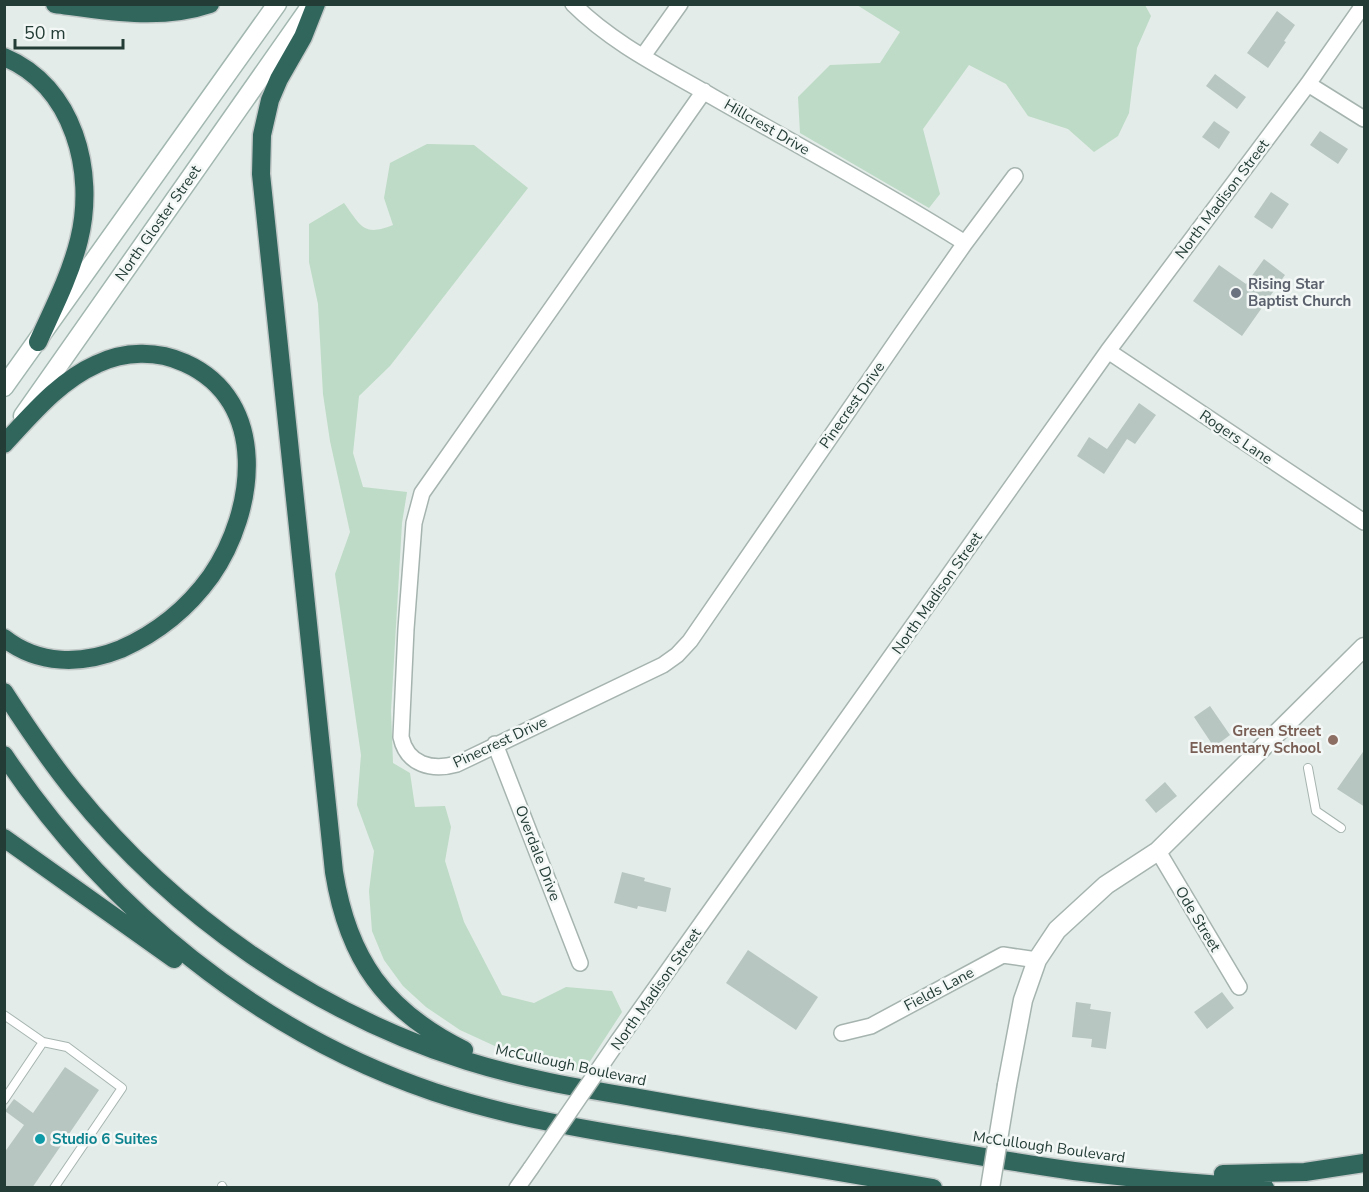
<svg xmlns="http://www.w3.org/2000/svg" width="1369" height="1192" font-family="'Nunito Sans',sans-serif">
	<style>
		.green { fill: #bddbc6 }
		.building { fill: #b8c6c1 }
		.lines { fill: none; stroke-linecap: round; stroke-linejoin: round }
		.service-casing { stroke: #a6b4af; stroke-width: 10 }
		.minor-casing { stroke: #a6b4af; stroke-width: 18 }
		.tertiary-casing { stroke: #a6b4af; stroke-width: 21 }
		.secondary-casing { stroke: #a2b7b0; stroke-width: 21 }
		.motorway-casing { stroke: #c2c8c7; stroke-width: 21 }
		.service { stroke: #fff; stroke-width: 8 }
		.minor { stroke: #fff; stroke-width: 15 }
		.tertiary { stroke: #fff; stroke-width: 18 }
		.secondary { stroke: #fff; stroke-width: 18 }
		.motorway { stroke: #31665d; stroke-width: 18 }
		.minor-bridge-casing { stroke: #a6b4af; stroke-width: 18; stroke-linecap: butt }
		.tertiary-bridge-casing { stroke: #a6b4af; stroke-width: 21; stroke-linecap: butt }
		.minor-bridge { stroke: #fff; stroke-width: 15 }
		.tertiary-bridge { stroke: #fff; stroke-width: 18 }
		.worship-dot { fill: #6b7280; stroke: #f3f8f6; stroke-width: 2 }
		.education-dot { fill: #8d6e63; stroke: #f3f8f6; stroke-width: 2 }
		.culture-dot { fill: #0f9aa8; stroke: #f3f8f6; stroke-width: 2 }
		.labels { text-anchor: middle; stroke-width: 5; stroke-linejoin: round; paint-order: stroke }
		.street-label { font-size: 15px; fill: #243c36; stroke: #f3f8f6 }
		.worship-label { font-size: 15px; font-weight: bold; fill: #5b616d; stroke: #f3f8f6; text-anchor: start }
		.education-label { font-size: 15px; font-weight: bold; fill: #785e54; stroke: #f3f8f6; text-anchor: end }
		.culture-label { font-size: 15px; font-weight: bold; fill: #0d838f; stroke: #f3f8f6; text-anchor: start }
	</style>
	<rect width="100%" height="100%" fill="#e3ece8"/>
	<path class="green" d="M1145,5L1151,16L1137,48L1129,113L1118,136L1094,152L1068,129L1028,116L1006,84L969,65L923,129L940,194L929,208L800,133L798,97L830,65L880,63L900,32L857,5Z
		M427,144L474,145L528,188L390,366L359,396L353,453L363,487L407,492L402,523L391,711L393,763L410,773L415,807L445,806L451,827L445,861L464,922L502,995L534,1003L566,987L612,991L622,1012L583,1072L541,1062L497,1047L460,1030L426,1007L403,986L384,960L372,931L369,891L374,851L357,805L361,755L335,574L350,532L330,441L323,394L318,304L309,262V224L344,203C361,226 363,237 393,225L384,198L390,163Z"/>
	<path class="building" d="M1277,11L1295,25L1284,41L1286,42L1268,68L1247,53Z
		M1215,74L1246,97L1237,109L1206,86Z
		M1214,121L1230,132L1219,149L1202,137Z
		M1320,131L1348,149L1338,164L1310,145Z
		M1271,192L1289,204L1272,229L1254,217Z
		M1264,259L1285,275L1242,336L1193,301L1219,265L1246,284Z
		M1139,403L1156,415L1135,444L1127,439L1104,474L1077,456L1089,437L1107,449Z
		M1210,706L1230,735L1214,747L1194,717Z
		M1365,749V807L1337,789Z
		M1165,782L1177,796L1156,813L1145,800Z
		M622,872L645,878L644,881L671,888L666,912L638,906L637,909L614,903Z
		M748,950L818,997L796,1030L726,983Z
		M1222,992L1234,1008L1207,1029L1194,1012Z
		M1076,1002L1091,1004L1090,1009L1111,1012L1106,1049L1091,1047L1092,1039L1072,1037Z
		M65,1067L99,1090L32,1188H4V1153L24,1125L5,1111L14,1099L33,1113Z"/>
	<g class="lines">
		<defs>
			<path id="service" d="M1308,768L1316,811L1341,828
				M4,1015L43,1042L4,1100
				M43,1042L67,1047L122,1088L54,1188
				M222,1186L223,1188"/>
			<path id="minor" d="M573,4C613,44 665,69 713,97C797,145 883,191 965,243
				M643,56L680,4
				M1308,84L1364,119
				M704,91L422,493L414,523L406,629L401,737C407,765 432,771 457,764L663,665L677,655L690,641L902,333L965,243L1015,176
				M1108,351L1364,522
				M495,744L580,963
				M1158,851L1239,987
				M842,1033L871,1026L1003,955L1037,960
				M618,1041L1108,351L1308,84L1364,4
				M517,1188L531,1168"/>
			<path id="tertiary" d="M1007,1085L1023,1000L1037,960L1057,930L1106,885L1158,851L1364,647"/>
			<path id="secondary" d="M4,387L277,4
				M23,416L312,4"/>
			<path id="motorway" d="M55,4C107,11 160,21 210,4
				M316,4L303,37L279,79L270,100L262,135L261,174L334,872C348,959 385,1011 464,1050
				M4,57C74,86 96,172 79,240C70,276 53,309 38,342
				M4,444C32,414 59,381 97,364C124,351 157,350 185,363C270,401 256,511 211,576C188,608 157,633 121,649C82,665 38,665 4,638
				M4,692C26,726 49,760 74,791C174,915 315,1013 467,1061C521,1078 577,1088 633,1097C694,1108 754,1118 815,1128C901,1142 988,1159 1074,1171C1138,1179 1201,1184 1265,1188
				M4,755C107,909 258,1032 434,1092C512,1118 594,1131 674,1144C761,1159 847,1173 933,1188
				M4,838L174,959
				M1223,1174L1305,1172L1364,1163"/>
		</defs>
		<use href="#service" class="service-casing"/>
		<use href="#minor" class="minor-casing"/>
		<use href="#tertiary" class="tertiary-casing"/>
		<use href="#secondary" class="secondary-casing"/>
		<use href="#motorway" class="motorway-casing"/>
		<use href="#service" class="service"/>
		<use href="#minor" class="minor"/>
		<use href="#tertiary" class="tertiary"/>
		<use href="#secondary" class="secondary"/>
		<use href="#motorway" class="motorway"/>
		<defs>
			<path id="minor-bridge" d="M531,1168L618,1041"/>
			<path id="tertiary-bridge" d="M990,1188L1007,1085"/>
		</defs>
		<use href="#minor-bridge" class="minor-bridge-casing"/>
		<use href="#tertiary-bridge" class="tertiary-bridge-casing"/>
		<use href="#minor-bridge" class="minor-bridge"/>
		<use href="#tertiary-bridge" class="tertiary-bridge"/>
	</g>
	<circle class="worship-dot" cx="1236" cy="293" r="6"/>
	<circle class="education-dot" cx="1333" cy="740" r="6"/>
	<circle class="culture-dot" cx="40" cy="1139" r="6"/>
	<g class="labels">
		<g class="street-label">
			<text transform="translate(767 127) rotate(30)" y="5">Hillcrest Drive</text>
			<text transform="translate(1222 199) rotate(-53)" y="5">North Madison Street</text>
			<text transform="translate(158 223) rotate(-55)" y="5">North Gloster Street</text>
			<text transform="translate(852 405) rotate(-55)" y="5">Pinecrest Drive</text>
			<text transform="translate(1236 437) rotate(34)" y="5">Rogers Lane</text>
			<text transform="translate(937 593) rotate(-55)" y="5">North Madison Street</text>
			<text transform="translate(500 742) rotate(-25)" y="5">Pinecrest Drive</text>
			<text transform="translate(538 853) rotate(69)" y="5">Overdale Drive</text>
			<text transform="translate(1198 919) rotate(59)" y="5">Ode Street</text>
			<text transform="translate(656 989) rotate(-55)" y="5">North Madison Street</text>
			<text transform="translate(939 989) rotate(-28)" y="5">Fields Lane</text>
			<text transform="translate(571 1065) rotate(12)" y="5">McCullough Boulevard</text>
			<text transform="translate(1049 1147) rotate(8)" y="5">McCullough Boulevard</text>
		</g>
		<g class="worship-label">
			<text x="1248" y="289">Rising Star<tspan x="1248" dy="17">Baptist Church</tspan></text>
		</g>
		<g class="education-label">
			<text x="1321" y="736">Green Street<tspan x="1321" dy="17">Elementary School</tspan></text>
		</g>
		<g class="culture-label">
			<text x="52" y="1144">Studio 6 Suites</text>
		</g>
	</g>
	<rect width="1369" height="1192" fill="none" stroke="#243c36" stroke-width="12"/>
	<path d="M15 39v9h108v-9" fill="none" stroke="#243c36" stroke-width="3"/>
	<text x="24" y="39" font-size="18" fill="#243c36" stroke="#f3f8f6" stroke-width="4.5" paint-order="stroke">50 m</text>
</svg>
